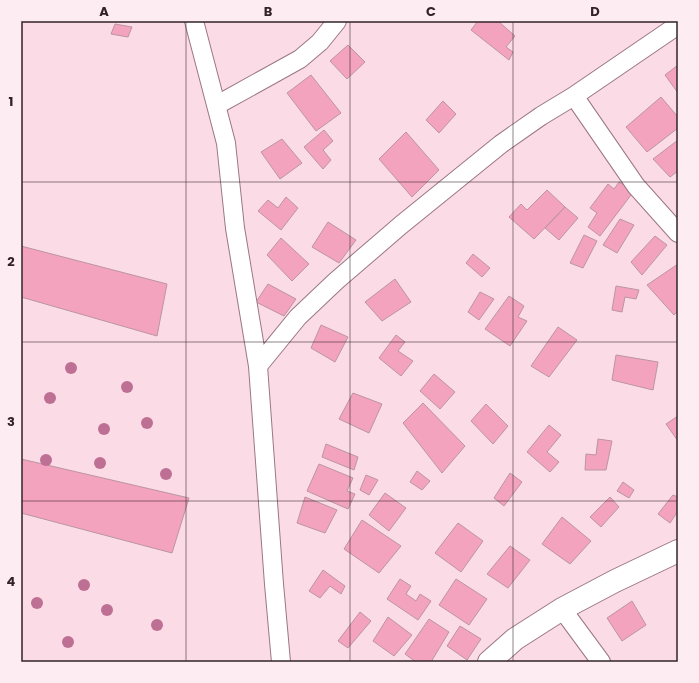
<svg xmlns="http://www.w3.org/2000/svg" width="699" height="683" font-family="Poppins,sans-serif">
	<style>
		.building { fill: #f4a3be; stroke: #bb95a1 }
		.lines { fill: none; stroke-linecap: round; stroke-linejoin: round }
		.minor-casing { stroke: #9b7782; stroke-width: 20 }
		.tertiary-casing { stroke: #9b7782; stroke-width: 24 }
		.minor { stroke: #fff; stroke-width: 18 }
		.tertiary { stroke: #fff; stroke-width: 22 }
		.tree { fill: #be7094 }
		.grid { fill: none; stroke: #322328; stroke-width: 1; stroke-opacity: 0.55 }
		.neatline { fill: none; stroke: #322328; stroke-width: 1.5 }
		.grid-label { font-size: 13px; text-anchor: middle; font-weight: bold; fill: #322328 }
	</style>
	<rect width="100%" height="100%" fill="#fbdbe5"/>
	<path class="building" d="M478,21H498L515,36L506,47L513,52L509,60L471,30Z
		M115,24L132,27L128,37L111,34Z
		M348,45L365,62L347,79L330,61Z
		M678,65V93L665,75Z
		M311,75L341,113L316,131L287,93Z
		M661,97L678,117V128L647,152L626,127Z
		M443,101L456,114L439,133L426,120Z
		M324,130L333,141L323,150L331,160L323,169L304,147Z
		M406,132L439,170L412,197L379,159Z
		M282,139L302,163L280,179L261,152Z
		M678,140V171L670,177L653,159Z
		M619,182L634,191L600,236L588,227L597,213L590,208L608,184L614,189Z
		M547,190L565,207L534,239L509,217L521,204L527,210Z
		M286,197L298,208L281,230L258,211L268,200L278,208Z
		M565,207L578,218L559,240L545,228Z
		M620,219L634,225L617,253L603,245Z
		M328,222L356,240L339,263L312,247Z
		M584,235L597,241L583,268L570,263Z
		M655,236L667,245L642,275L631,262Z
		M281,238L309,264L292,281L267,255Z
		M21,246L167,284L157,336L21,297Z
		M473,254L490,268L482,277L466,263Z
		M678,264V311L674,315L647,285Z
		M395,279L411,302L382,321L365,302Z
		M268,284L296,299L284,316L256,302Z
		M616,286L639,290L636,299L625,297L622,312L612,310Z
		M480,292L494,299L479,320L468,312Z
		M509,296L524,306L518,317L527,321L510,346L485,329Z
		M321,325L348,337L335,362L311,348Z
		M558,327L577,340L549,377L531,366Z
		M396,335L405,342L398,351L413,361L401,376L379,358Z
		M616,355L658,362L653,390L612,380Z
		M434,374L455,392L440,409L420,391Z
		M353,393L382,404L369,433L339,419Z
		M423,403L465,446L442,473L403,423Z
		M486,404L508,426L493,444L471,421Z
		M678,416V441L666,424Z
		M549,425L561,435L547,452L559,462L550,472L527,452Z
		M598,439L612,441L606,470H585L586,454L596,455Z
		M326,444L358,457L354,470L322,457Z
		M21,459L189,498L172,553L21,513Z
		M319,464L353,478L347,491L355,494L348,509L307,491Z
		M417,471L430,481L422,490L410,482Z
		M510,473L522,482L504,506L494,498Z
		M366,475L378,480L369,495L360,490Z
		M623,482L634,490L629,498L617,491Z
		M385,493L406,508L389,531L369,515Z
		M673,495L678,497V511L670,523L658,514Z
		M305,497L337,510L325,533L297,523Z
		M610,497L619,507L601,527L590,517Z
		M562,517L591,541L570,564L542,544Z
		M362,520L401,546L379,573L344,549Z
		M458,523L483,541L461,572L435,553Z
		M510,546L530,560L508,588L487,574Z
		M323,570L345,586L341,594L330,586L320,598L309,591Z
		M400,579L411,586L406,594L416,601L420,594L431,601L418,620L387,599Z
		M456,579L487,599L469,625L439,605Z
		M632,601L646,625L622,641L607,618Z
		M360,612L371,621L348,648L338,641Z
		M388,617L412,635L394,656L373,641Z
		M429,619L449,632L431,662H416L405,654Z
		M460,626L481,639L467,660L447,646Z"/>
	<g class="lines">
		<defs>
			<path id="minor" d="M194,21L226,143L235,228L258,366L274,584L281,662
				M574,96L636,186L678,233
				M217,105L300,59L320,42L337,21
				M258,366L298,317L336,281L401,225L501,144L541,116L574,96L678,25
				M562,609L601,662"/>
			<path id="tertiary" d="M489,662L515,639L562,609L615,581L678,551"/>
		</defs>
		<use href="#minor" class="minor-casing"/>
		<use href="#tertiary" class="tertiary-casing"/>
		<use href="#minor" class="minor"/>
		<use href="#tertiary" class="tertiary"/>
	</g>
	<g class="tree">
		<circle cx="71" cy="368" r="6"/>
		<circle cx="127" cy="387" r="6"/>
		<circle cx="50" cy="398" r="6"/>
		<circle cx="147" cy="423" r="6"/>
		<circle cx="104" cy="429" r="6"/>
		<circle cx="46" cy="460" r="6"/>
		<circle cx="100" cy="463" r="6"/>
		<circle cx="166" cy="474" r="6"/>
		<circle cx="84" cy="585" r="6"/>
		<circle cx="37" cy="603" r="6"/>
		<circle cx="107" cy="610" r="6"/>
		<circle cx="157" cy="625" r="6"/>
		<circle cx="68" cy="642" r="6"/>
	</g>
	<path class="grid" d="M186,21V662M350,21V662M513,21V662M21,182H678M21,342H678M21,501H678"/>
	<rect width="699" height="683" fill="none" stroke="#fdedf2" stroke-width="44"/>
	<rect x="22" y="22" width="655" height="639" class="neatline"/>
	<g class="grid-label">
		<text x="104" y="16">A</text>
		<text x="268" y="16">B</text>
		<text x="431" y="16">C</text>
		<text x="595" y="16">D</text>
		<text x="11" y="106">1</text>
		<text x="11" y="266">2</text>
		<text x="11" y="426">3</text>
		<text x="11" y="586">4</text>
	</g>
</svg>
